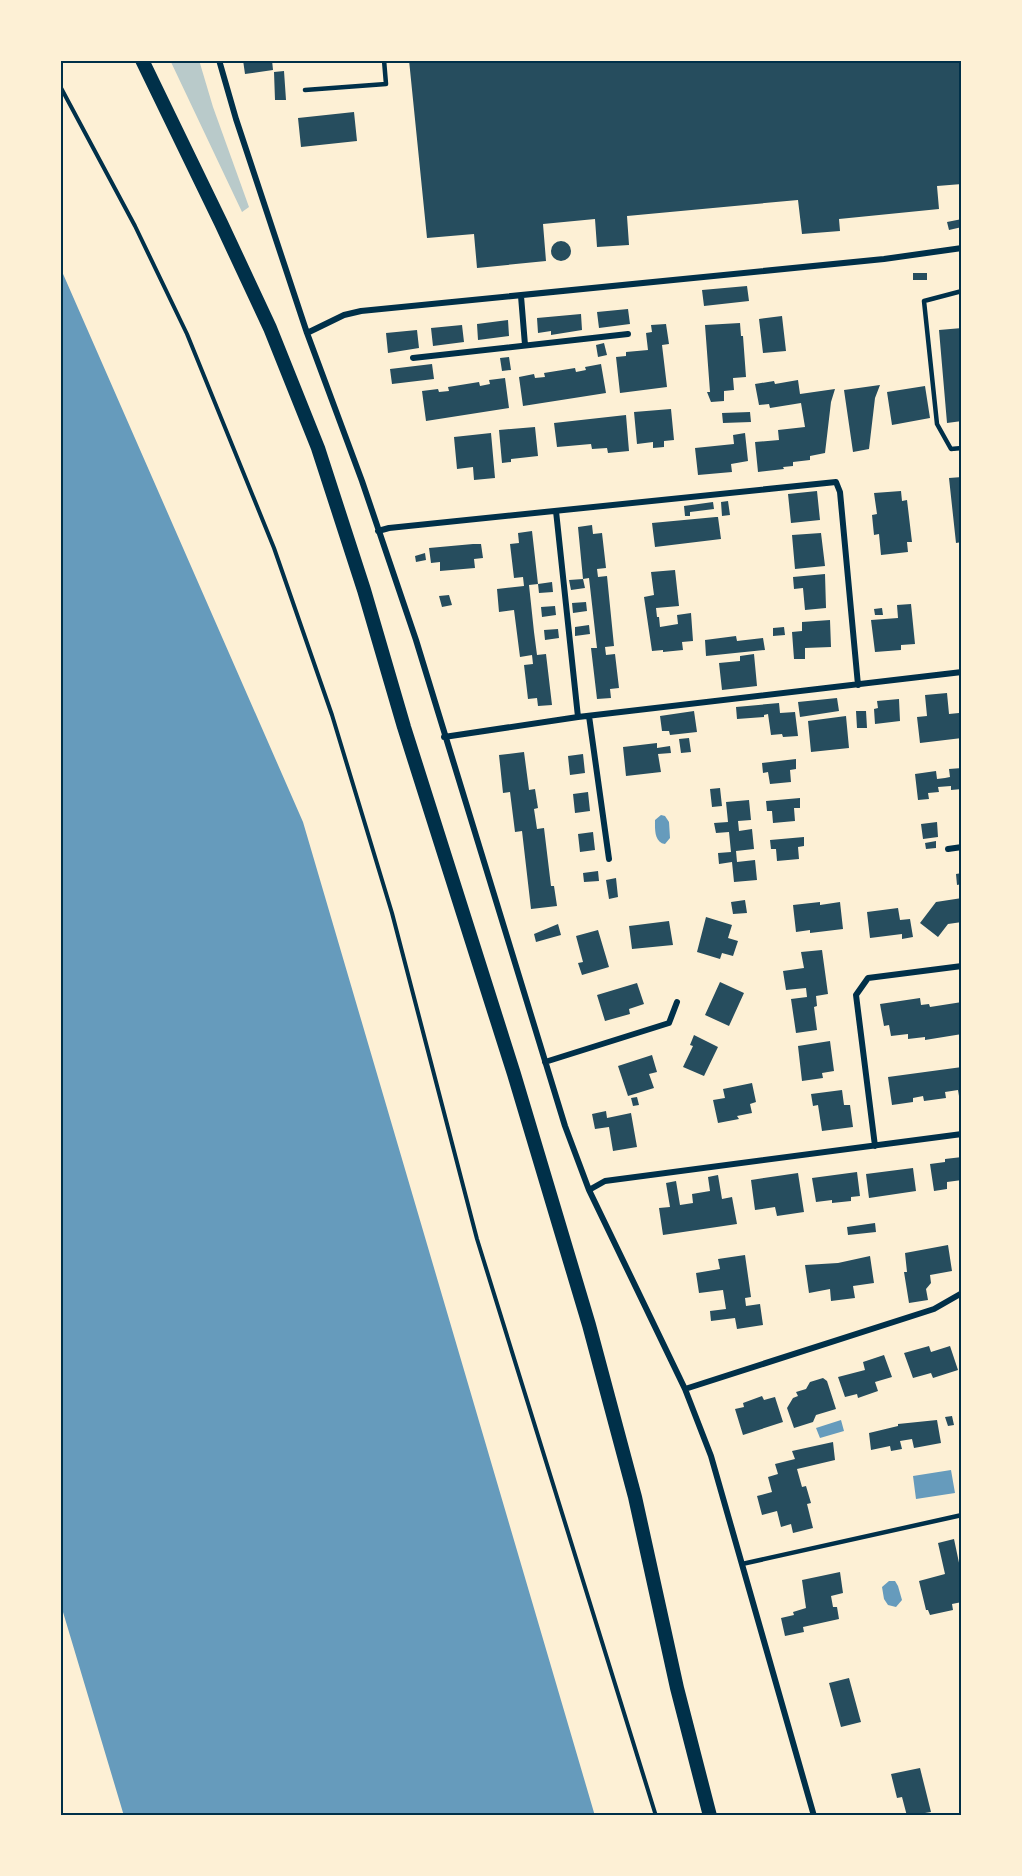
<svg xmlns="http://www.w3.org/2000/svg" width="1022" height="1876" font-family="Cabin,sans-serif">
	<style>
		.green { fill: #b9caca }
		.water { fill: #669bbc }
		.building { fill: #264d5e }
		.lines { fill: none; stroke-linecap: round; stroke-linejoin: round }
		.path { stroke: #003049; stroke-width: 4 }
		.service { stroke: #003049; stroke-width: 4.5 }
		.minor { stroke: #003049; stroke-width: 6 }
		.primary { stroke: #003049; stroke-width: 14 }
		.neatline { fill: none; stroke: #003049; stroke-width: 2 }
	</style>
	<rect width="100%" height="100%" fill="#fdf0d5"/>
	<path class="green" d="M170,60H199L213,107L249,207L242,212Z"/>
	<path class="water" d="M60,267L303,822L595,1816H124L60,1602Z
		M661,815L665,816L669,822L670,838L665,844C654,842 655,829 655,820Z
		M841,1420L844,1431L820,1438L816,1428Z
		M951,1470L955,1493L916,1499L913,1476Z
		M889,1581H895L898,1586L902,1600L896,1607L888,1605L884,1599L882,1587Z"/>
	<path class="building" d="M243,60H272L273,70L245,74Z
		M409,60H962V184L937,186L939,209L839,219L840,231L802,234L798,200L627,216L629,245L597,247L595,219L543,224L546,261L477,268L474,234L427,238Z
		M284,71L286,100H275L274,72Z
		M354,112L357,141L301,147L298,118Z
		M962,219V227L949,230L947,222Z
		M551 251a10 10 0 1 1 20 0a10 10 0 1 1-20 0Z
		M913,273H927V280H913Z
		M747,286L749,301L704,306L702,290Z
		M628,309L630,324L599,328L597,312Z
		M581,314L582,330L551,335V331L538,333L537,318Z
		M782,316L786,351L763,353L759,319Z
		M508,320L509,336L478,340L477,324Z
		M740,323L741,336H743L746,377L733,378L734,390L724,391V401L711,402L707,392H710L705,325Z
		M666,324L669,344L662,345L667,387L620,393L616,357L626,356V352L648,350L646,333L652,332L651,325Z
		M462,325L464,342L433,346L431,328Z
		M962,328V421L947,423L939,330Z
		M417,330L419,348L388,353L386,333Z
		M604,343L607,355L598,357L596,345Z
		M509,357L511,370L502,371L500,358Z
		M432,364L434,379L392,384L390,369Z
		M601,364L606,393L523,406L519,377L534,374L535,378L545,377L544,373L575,368L576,372L586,370L585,367Z
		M505,378L509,408L426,421L422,391L438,389L439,392L449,391L448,387L479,382L480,386L490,384L489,380Z
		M798,380L800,394L835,389L831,402L825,453L810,456V460L793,462V466L783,467L784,469L758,472L755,442L779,440L778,430L805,427L801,403L770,408L769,404L759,405L755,384L774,381L775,384Z
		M880,385L875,398L869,449L853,452L844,390Z
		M925,386L930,418L892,425L887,392Z
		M671,409L674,440L664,441V447L653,448V442L637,444L634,412Z
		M750,412L751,422L723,423L722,413Z
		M626,415L629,451L608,453L607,448L592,449L591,444L557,447L554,423Z
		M535,427L538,456L511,459V462L502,463L499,430Z
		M491,433L495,478L474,480L473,467L457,469L454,437Z
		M745,433L748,461L731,464L732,472L698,475L695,448L734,444L733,435Z
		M962,477V542L956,543L949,478Z
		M817,491L820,520L791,523L788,494Z
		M901,491L902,501L907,500L912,542H907L908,552L881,555L879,534L874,535L872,515L877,514L874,493Z
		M728,501L730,515L722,516L721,502Z
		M713,502L714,509L690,512V516H685L684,506Z
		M716,517H718L721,539L655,547L652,523Z
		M592,525L593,534L602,533L606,568L597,569L598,577L607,576L614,646L605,647L606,655L615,654L619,688L610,689L611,698L597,699L591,648H597L589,578L583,579L585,588L571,590L569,580L583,579L578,527Z
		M532,531L538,584L529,585L534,632L537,655L546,654L552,705L538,706L537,698L528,699L524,665L533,664L532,655L520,657L514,610L499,612L497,589L524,586L523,577L514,578L510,544L519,543L518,533Z
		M821,533L825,566L795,569L792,535Z
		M473,544H481L483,558L474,559L475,568L440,571V562L431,563L429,548Z
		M425,553L426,560L416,562L415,556Z
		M675,570L679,606L656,608L657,617H659L660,627L678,624L677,615L691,613L693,641L682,642L683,650L663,652V650L652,651L644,597L654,595L651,572Z
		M825,574L826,608L805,610L803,588L794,589L793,577Z
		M552,582L553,592L539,593L538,584Z
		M449,595L452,605L442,607L439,596Z
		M586,602L587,611L573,613L572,603Z
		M911,604L915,644L901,645V650L875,652L871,620L898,618L897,605Z
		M555,606L556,615L542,617L541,607Z
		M882,608L883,615H875L874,609Z
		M830,620L831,647L805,648V659H794L792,632L802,631V622Z
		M589,625L590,634L575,636V627Z
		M784,627L785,635L773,636V628Z
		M558,629L559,638L545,640L544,630Z
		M736,636L737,641L763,638L765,650L706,656L705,640Z
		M754,654L757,686L722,690L719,663L740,661V656Z
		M947,693L949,714L959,713L962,738L920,743L917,717L927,716L925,695Z
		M837,698L839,711L800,717L798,702Z
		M899,699L900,721L875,724L874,709L878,708L877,701Z
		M779,703L780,713L795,712L798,736L783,737L782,734L771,735L768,714L764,715V717L737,719L736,707Z
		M694,711L697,732L670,735L669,731H662L660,716Z
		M856,711H866L867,728H857Z
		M846,716L849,748L811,752L808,721Z
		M689,738L691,752L681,753L679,739Z
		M657,743V748L670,746L671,753L658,754L661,772L626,776L623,747Z
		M524,752L529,790L535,789L538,808L534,809L537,829L544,828L551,886H554L557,906L531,909L522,831L515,832L510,792L503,793L499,755Z
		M583,754L585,773L570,775L568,756Z
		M796,759V769L790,770L791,782L770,784L768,772L763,773L762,763Z
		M962,768V789L951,790V786L938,787L939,792L928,793L929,799L918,800L915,774L936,771L937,779L945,778L950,777L949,769Z
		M720,788L722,806L712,807L710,789Z
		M588,792L590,811L575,813L573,794Z
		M800,798V808H794L795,821L773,823L772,811H767L766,801Z
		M749,800L751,820L738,821L739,831L752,829L754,849L736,851L737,862L755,860L757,880L734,882L732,862L719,864L718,853L731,852L729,832L716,833L714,823L728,822L726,802Z
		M937,822L938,837L923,839L921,824Z
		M593,832L595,850L580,852L578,834Z
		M804,837V846L798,847L799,859L777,861L776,849H771L770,840Z
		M936,841V848L926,849L925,843Z
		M598,871L599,881L584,882L583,873Z
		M962,873V884L957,885L956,874Z
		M616,878L618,897L609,899L606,880Z
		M962,898V922L948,924L938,937L920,923L936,902Z
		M745,900L747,913L733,914L731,902Z
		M820,902V905L840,902L843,929L810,933V930L796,932L793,905Z
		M898,908L900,920L910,919L913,937L902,939V934L870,938L867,912Z
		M706,917L732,925L728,938L738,941L733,956L722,953L720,959L697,952Z
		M669,921L673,945L632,949L629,926Z
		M558,924L561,935L536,942L534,934Z
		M598,930L609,967L582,975L578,963L583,962L576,936Z
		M822,950L828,994L816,996L817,1006L814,1007L817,1030L796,1033L791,999L807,997L806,988L786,990L783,971L804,968L801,952Z
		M720,982L744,993L729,1026L705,1015Z
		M637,983L644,1004L629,1009L630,1014L605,1021L597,995Z
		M920,998L921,1005L929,1004L930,1007L962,1002V1034L925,1040V1037L908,1039V1034L891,1036L889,1025L884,1026L880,1004Z
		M694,1035L718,1047L704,1076L683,1067L693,1046L690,1045Z
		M830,1041L834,1071L822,1073L823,1078L802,1081L798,1046Z
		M652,1055L657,1072L649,1074L654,1088L628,1096L618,1066Z
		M962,1067V1096H959L958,1090L945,1092L946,1098L924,1101L923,1096L913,1098V1102L892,1105L888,1077Z
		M752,1083L756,1102L750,1104L752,1113L737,1116L739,1119L718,1123L713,1100L725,1098L723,1089Z
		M842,1090L844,1105H850L853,1127L822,1131L818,1105L813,1106L811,1094Z
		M637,1097L639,1105L633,1106L631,1098Z
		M606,1111L607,1118L631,1113L637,1147L613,1151L609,1127L595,1129L592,1114Z
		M962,1157V1180L947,1182V1189L934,1191L930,1164L945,1162V1159Z
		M913,1168L916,1191L869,1198L866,1174Z
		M857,1172L860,1196L851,1197V1201L832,1203V1200L816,1202L812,1178Z
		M798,1173L804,1212L777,1216L775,1207L755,1210L751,1180Z
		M718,1175L722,1199L732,1197L737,1224L663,1235L659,1208L670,1207L666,1183L676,1181L680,1205L693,1203L692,1194L710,1191L708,1177Z
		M875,1223L876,1232L848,1235L847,1227Z
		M948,1245L952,1271L930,1275L931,1283L926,1289L928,1300L909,1303L904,1272H907L905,1253Z
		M745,1255L751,1297L745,1298L746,1306L760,1304L763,1325L737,1329L735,1318L711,1321L710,1311L726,1309L723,1290L699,1293L696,1273L720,1269L718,1259Z
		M870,1256L874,1283L853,1286L855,1298L831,1301L830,1289L809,1293L805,1265L838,1263Z
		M929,1346L931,1352L950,1346L958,1370L933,1378L931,1373L913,1378L904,1353Z
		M884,1355L892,1377L875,1382L878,1391L858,1398L857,1394L845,1397L838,1377L865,1370L863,1362Z
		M823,1378L827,1381L836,1409L816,1415L813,1422L794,1428L787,1408L793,1398L798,1396L796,1392L806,1389L810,1382Z
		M762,1396L764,1400L775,1397L783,1422L743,1435L735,1409L744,1407L743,1403Z
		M952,1416L954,1425L948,1426L945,1417Z
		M937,1420L941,1443L914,1448L912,1439L900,1441L902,1449L891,1451L890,1446L871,1450L869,1433L898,1426V1424Z
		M833,1442L835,1460L797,1469L802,1487L806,1486L811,1503L807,1504L813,1528L793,1533L791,1524L781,1527L777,1511L762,1515L757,1496L772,1492L768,1477L778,1474L775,1464L795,1459L792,1451Z
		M954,1539L962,1577V1602L952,1604L953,1610L930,1615L928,1610H926L919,1581L945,1574L938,1543Z
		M840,1572L843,1593L831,1596L833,1607H837L839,1619L803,1627L804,1632L785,1636L781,1618L794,1615L793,1612L806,1608L802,1580Z
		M849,1678L861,1722L841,1727L829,1683Z
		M920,1768L931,1812L907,1816L902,1797L897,1798L891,1774Z"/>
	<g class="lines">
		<path class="path" d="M60,86L135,226L187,334L274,548L332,715L392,913L477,1239L656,1816"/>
		<path class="service" d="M305,90L386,84L384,60
			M962,291L924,301L937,424L951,449L962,448
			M742,1564L962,1515"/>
		<path class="minor" d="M219,60L236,119L307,333L362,481L416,640L565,1126L589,1190L685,1389L711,1456L814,1816
			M521,296L525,345
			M307,333L344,315L361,311L884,259L962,248
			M413,358L628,334
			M556,511L578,717
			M378,531L389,528L836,482L840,492L858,685
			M589,716L609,859
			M444,737L578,717L962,672
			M948,849L962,847
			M545,1062L669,1023L677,1002
			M875,1146L856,995L868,978L962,966
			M589,1190L605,1181L962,1134
			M685,1389L934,1309L962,1293"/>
		<path class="primary" d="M142,60L221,223L270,328L318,448L364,590L404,727L514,1074L589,1325L635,1497L677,1688L710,1816"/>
	</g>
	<rect width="1022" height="1876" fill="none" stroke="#fdf0d5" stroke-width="123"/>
	<rect x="62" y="62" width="898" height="1752" class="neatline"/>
</svg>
